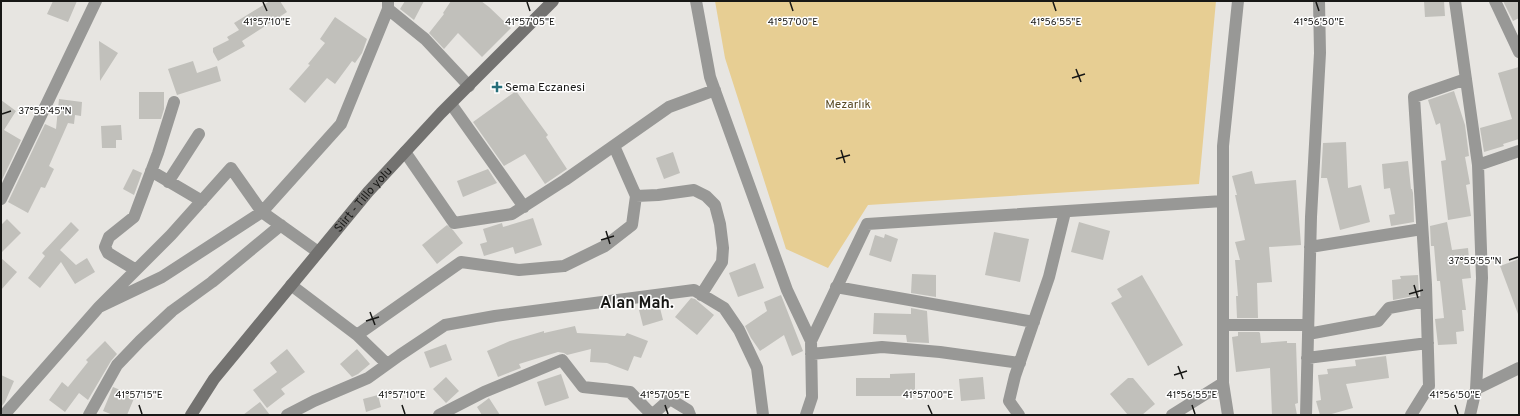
<svg xmlns="http://www.w3.org/2000/svg" width="1520" height="416" font-family="Overpass,sans-serif">
	<style>
		.green { fill: #e7ce93 }
		.building { fill: #c1c0bb }
		.lines { fill: none; stroke-linecap: round; stroke-linejoin: round }
		.street { stroke: #989896; stroke-width: 12 }
		.secondary { stroke: #737270; stroke-width: 12 }
		.ticks { fill: none; stroke: #181816; stroke-width: 1.5 }
		.poi-dot { fill: #276f7a; stroke: #fff; stroke-width: 1.5 }
		.labels { text-anchor: middle; stroke-width: 3; stroke-linejoin: round; paint-order: stroke }
		.poi-label { font-size: 12px; fill: #181816; stroke: #fff; text-anchor: start }
		.park-label { font-size: 12px; fill: #584924; stroke: #fff }
		.street-label { font-size: 12px; fill: #181816; stroke: #fff }
		.district-label { font-size: 16px; font-weight: bold; fill: #181816; stroke: #fff }
		.ticks-label { font-size: 10px; text-anchor: middle; fill: #181816; stroke: #fff; stroke-width: 3; stroke-linejoin: round; paint-order: stroke }
	</style>
	<rect width="100%" height="100%" fill="#e7e5e1"/>
	<path class="green" d="M715,1H1216L1199,184L868,205L828,268L786,249L725,58Z"/>
	<path class="building" d="M53,1H77L68,22L47,14Z
		M270,1H280L287,12L242,41L245,46L218,61L213,52V48L229,40L227,37L239,30L234,23Z
		M405,1H424L414,20L400,9Z
		M451,1H481L489,7L511,28L482,57L458,33L444,49L429,33L444,14L443,13Z
		M1424,1H1444L1445,16L1425,17Z
		M1503,1H1519V18L1513,21Z
		M335,17L367,39L362,53L355,63L352,61L335,84L327,78L305,103L289,89L310,65L308,64L325,43L320,39Z
		M99,41L118,53L100,81Z
		M193,61L197,73L217,66L221,81L177,95L168,69Z
		M1519,67V139L1503,144L1504,146L1484,152L1480,128L1512,119L1498,73Z
		M516,91L548,135L546,137L567,169L545,184L525,154L504,166L473,122Z
		M1454,91L1465,125L1469,156L1465,157L1470,184L1466,185L1471,216L1448,220L1441,161L1446,160L1440,123L1436,125L1428,100Z
		M139,92H164V109L161,119H139Z
		M59,99L82,102L81,116L75,115L74,124L68,123L49,166L54,169L45,188L41,187L28,213L8,202L45,124L56,129Z
		M1,100L16,111L4,130L21,140L1,182Z
		M121,125L122,140H116V148H102L101,126Z
		M1346,142L1348,188L1361,185L1370,222L1340,230L1327,178H1321L1323,143Z
		M673,152L680,173L664,179L656,158Z
		M1408,161L1411,189H1412L1413,193L1414,222L1391,226L1389,215L1395,214L1390,188L1384,189L1382,164Z
		M133,169L142,173L134,195L123,189Z
		M488,169L497,183L463,197L457,181Z
		M1252,171L1255,184L1296,180L1301,245L1269,247L1272,282L1257,283L1258,318H1237L1236,296H1238L1235,260H1240L1235,242L1245,240L1235,195H1237L1232,176Z
		M533,218L542,245L515,254L513,247L484,256L480,244L487,242L483,229L502,223L503,227Z
		M7,219L21,233L1,253V225Z
		M71,222L79,230L60,250L76,265L87,258L95,272L75,284L61,262L40,288L28,278L45,256L42,253Z
		M1079,222L1110,231L1103,260L1071,252Z
		M1447,222L1452,250L1468,248L1471,278L1462,279L1466,310H1462L1464,331L1456,332L1457,344L1438,345L1435,319L1444,318L1440,281H1437L1434,246H1431L1430,226Z
		M447,225L453,230L463,243L437,264L422,245Z
		M994,232L1029,239L1020,282L985,275Z
		M885,234L898,239L891,262L869,255L875,235L884,238Z
		M1,258L17,272L1,290Z
		M1519,259V314H1518L1500,266Z
		M755,263L764,288L738,297L729,273Z
		M912,274L936,275V297L911,293Z
		M1142,275L1183,345L1148,366L1111,303L1122,297L1117,289Z
		M1418,275L1419,295L1393,300L1392,280L1401,279L1400,276Z
		M781,295L803,351L792,356L784,335L760,351L751,338L745,326L767,311L764,302Z
		M691,298L695,299L714,315L697,335L675,317Z
		M659,304L663,320L643,326L639,310Z
		M911,308L927,311L929,343L907,342L906,335L873,334L874,313L911,314Z
		M575,326L577,333L625,336L627,333L648,341L641,358L634,356L628,371L607,363L590,362L591,349L567,355L564,353L558,352L519,364L521,368L498,377L487,351L510,341L544,331V333Z
		M1238,332H1259L1260,333L1261,343L1287,341V343H1296L1298,403L1295,404L1297,415H1272L1270,368L1236,372L1232,337L1238,336Z
		M105,341L117,354L111,361L88,400L79,393L65,412L49,400L62,382L68,387L88,362L86,360Z
		M446,344L452,360L430,368L424,352Z
		M287,349L305,372L281,389L285,394L267,408L253,390L277,372L270,363Z
		M357,349L370,364L358,374L352,377L340,364Z
		M1386,356L1389,378L1346,384L1353,408L1328,415H1320L1316,401L1321,400L1318,375L1328,374L1327,369L1356,366L1355,360Z
		M915,373V396H856V378H890V374Z
		M561,374L569,398L545,406L537,382Z
		M1,375L14,381L5,402L1,407Z
		M446,377L459,391L446,403L433,389Z
		M983,377L985,399L961,401L959,379Z
		M1128,378H1133L1155,404L1142,415H1128L1110,394Z
		M113,387L135,396L127,415H113L103,411Z
		M378,395L381,407L366,412L363,399Z
		M489,398L500,415H482L477,407Z
		M260,402L270,415H243Z"/>
	<g class="lines">
		<path class="street" d="M696,1L710,77L787,290L811,341L812,397L806,415
			M1455,1L1478,165L1482,278L1476,389L1470,415
			M1495,1L1519,52
			M388,9L425,39L469,86
			M451,104L524,207
			M405,152L454,223L512,214L565,180L669,107L715,90
			M1478,165L1519,151
			M151,171L202,201
			M168,182L199,134
			M636,196L658,195L694,190L706,196L715,205L720,224L723,248L722,262L701,295
			M1,199L96,1
			M1310,247L1422,229
			M318,252L262,212L341,124L388,9V1
			M136,270L108,253L105,247L109,237L134,217L158,153L174,102
			M291,285L357,335
			M836,287L1034,322
			M1223,325H1308
			M1308,334L1378,321L1389,308L1426,301
			M811,341L867,224L1223,201
			M811,354L882,347L940,352L1020,363
			M1307,358L1428,343
			M387,364L357,335L461,262L519,270L564,266L605,246L632,225L636,196L614,146
			M1476,389L1519,368
			M4,415L99,307L171,235L231,168L262,212L162,277L99,307
			M89,415L117,365L140,341L172,311L212,282L281,225
			M287,415L314,401L368,378L400,355L445,325L495,316L694,290L724,308L739,330L757,368L763,415
			M439,415L484,392L562,360L583,387L630,392L652,415
			M652,415L670,399L688,410L690,415
			M1019,415L1009,401L1015,376L1049,277L1065,212
			M1172,415L1223,383
			M1228,415L1223,383V146L1238,1
			M1306,415L1311,217L1320,53L1319,1
			M1411,415L1429,386L1426,285L1414,97L1466,79"/>
		<path class="secondary" id="s1" d="M191,415L214,379L368,192L441,113L553,1"/>
	</g>
	<path class="ticks" d="M263,2L267,11M527,2L530,11M790,2L793,11M1053,2L1056,11M1316,2L1319,11M1076,69L1081,82M1072,78L1085,74M2,114L11,111M841,150L845,163M836,159L850,155M606,231L610,244M601,240L614,236M1509,260L1518,257M1414,285L1418,298M1409,294L1423,290M370,312L375,325M366,321L379,317M1178,366L1183,379M1174,375L1187,371M139,405L142,414M402,405L405,414M665,405L668,414M928,405L932,414M1192,405L1195,414M1455,405L1458,414"/>
	<path class="poi-dot" d="M495 81h4v4h4v4h-4v4h-4v-4h-4v-4h4z"/>
	<g class="labels">
		<g class="poi-label">
			<text x="505" y="91">Sema Eczanesi</text>
		</g>
		<g class="park-label">
			<text x="848" y="108">Mezarlık</text>
		</g>
		<g class="street-label">
			<text dy="4" stroke="none"><textPath href="#s1" startOffset="276">Siirt - Tillo yolu</textPath></text>
		</g>
		<g class="district-label">
			<text x="637" y="308">Alan Mah.</text>
		</g>
	</g>
	<g class="ticks-label">
		<text x="267" y="25">41°57'10"E</text>
		<text x="530" y="25">41°57'05"E</text>
		<text x="793" y="25">41°57'00"E</text>
		<text x="1056" y="25">41°56'55"E</text>
		<text x="1319" y="25">41°56'50"E</text>
		<text x="45" y="114">37°55'45"N</text>
		<text x="1475" y="264">37°55'55"N</text>
		<text x="139" y="398">41°57'15"E</text>
		<text x="402" y="398">41°57'10"E</text>
		<text x="665" y="398">41°57'05"E</text>
		<text x="928" y="398">41°57'00"E</text>
		<text x="1192" y="398">41°56'55"E</text>
		<text x="1455" y="398">41°56'50"E</text>
	</g>
	<rect width="1520" height="416" fill="none" stroke="#181816" stroke-width="4"/>
</svg>
